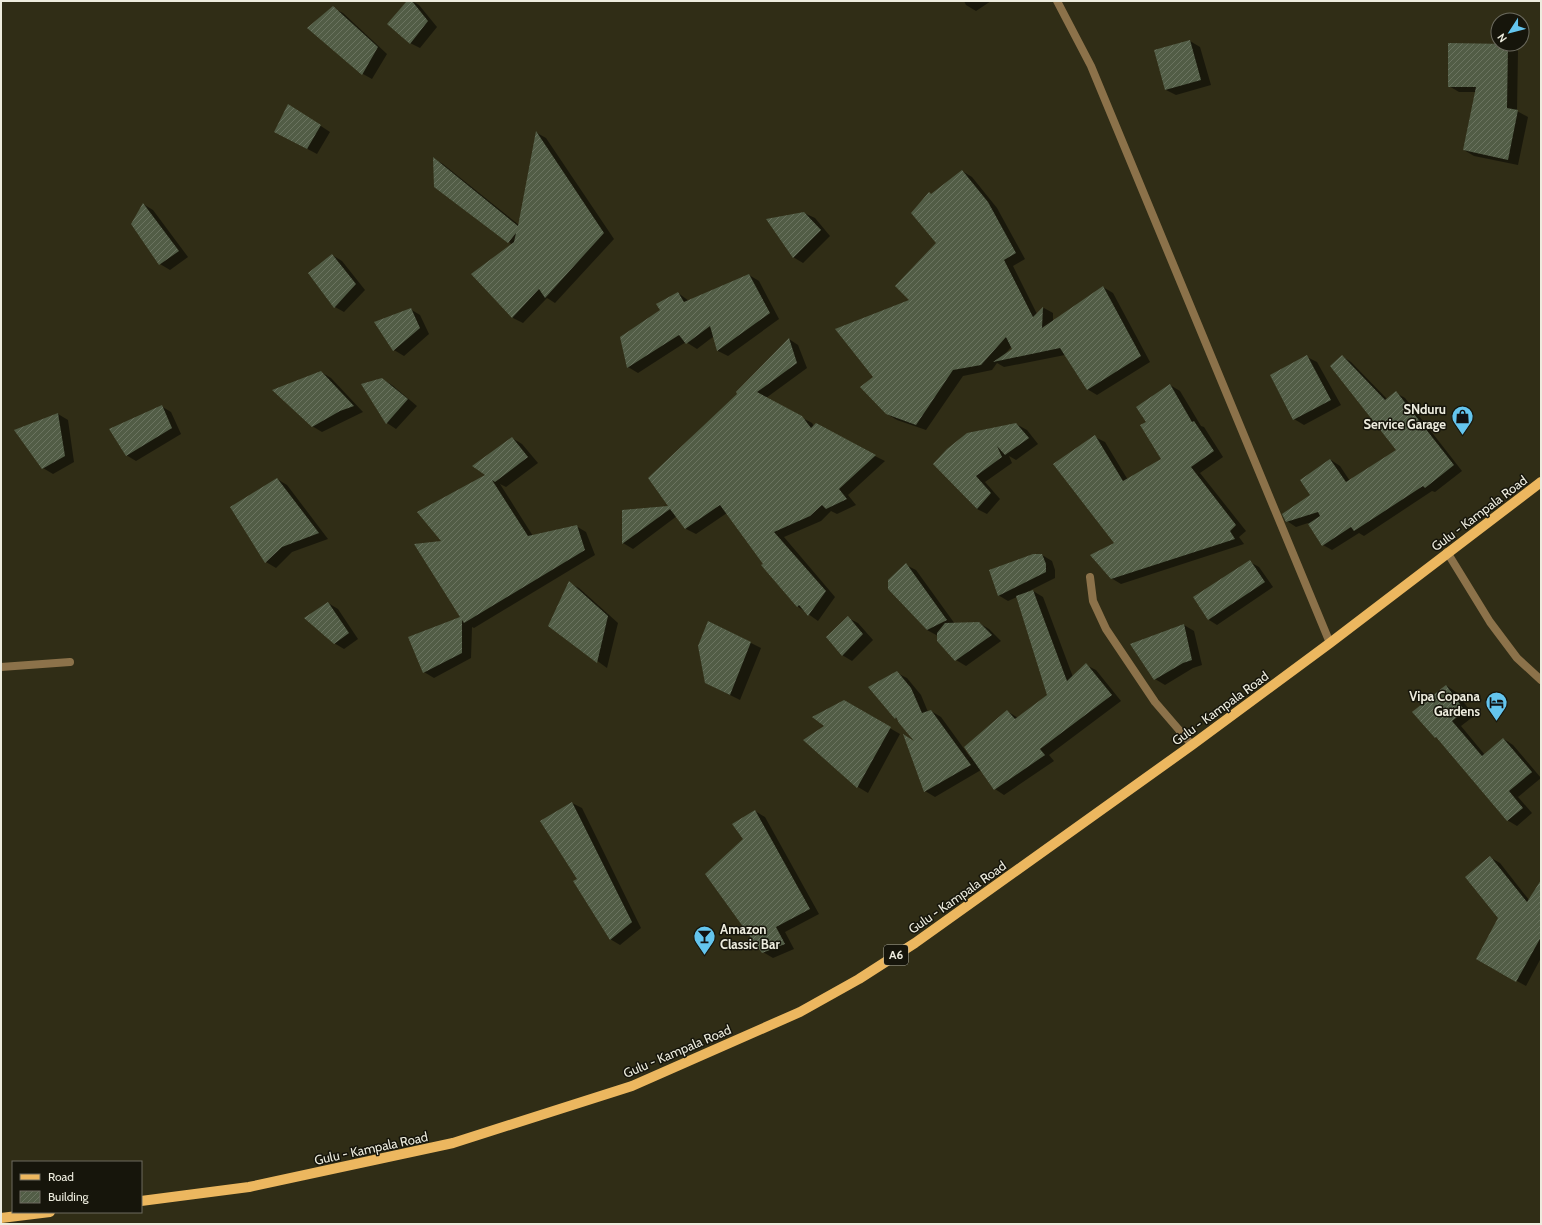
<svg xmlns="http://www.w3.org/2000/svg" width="1542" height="1225" font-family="Cabin,sans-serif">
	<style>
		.shadow { fill: #0007; fill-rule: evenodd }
		.building { fill: url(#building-hatch) }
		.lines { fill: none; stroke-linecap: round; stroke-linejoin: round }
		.minor { stroke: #8c724a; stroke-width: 8 }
		.primary { stroke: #ecb75f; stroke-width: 10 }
		.labels { text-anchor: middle; stroke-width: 3; stroke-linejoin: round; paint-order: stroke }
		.shield { fill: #16150b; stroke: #acac9f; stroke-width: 1 }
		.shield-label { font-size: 12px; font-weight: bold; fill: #edecde }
		.poi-label { font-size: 13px; font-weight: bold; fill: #edecde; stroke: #16150b; text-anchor: end }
		.street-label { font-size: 13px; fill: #edecde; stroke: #16150b }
	</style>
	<defs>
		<pattern id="building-hatch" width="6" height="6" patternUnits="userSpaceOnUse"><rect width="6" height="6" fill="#525d46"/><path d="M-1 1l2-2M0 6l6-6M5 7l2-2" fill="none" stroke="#6b7460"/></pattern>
	</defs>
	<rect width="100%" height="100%" fill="#302d16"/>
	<path class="shadow" d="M408,1H412L419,5L437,27L420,48L410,43Z
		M964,1H991L976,11L966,5Z
		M333,8L343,13L387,54L372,79L363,74Z
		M1190,41L1200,47L1211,85L1176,95L1166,90Z
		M1508,45L1518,51L1517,111L1528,117L1518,165L1474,156L1464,150L1476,92H1459L1449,86Z
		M298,111L330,132L317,154L285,137Z
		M537,133L546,138L614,239L555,303L547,298L523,323L513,318L472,274L512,245L434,159L443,164L519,225Z
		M962,171L972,177L997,208L1025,259L1013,266L1037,314L1044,308L1053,313V322L1103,287L1113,293L1150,362L1097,395L1087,389L1065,355L1004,367L997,363L992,370L963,376L926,430L897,420L887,414L875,377L937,243L932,195ZM1012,346L1013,349L1005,354Z
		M143,204L153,210L188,257L170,270L160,264Z
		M804,213L815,218L830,236L803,263L793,257Z
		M332,255L342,261L365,290L344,312L335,307Z
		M749,275L759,281L779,319L728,356L718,351L714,336L697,349L686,342L638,373L628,367L662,310L678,293L689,301Z
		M410,309L420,315L429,334L404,356L394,350L376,323Z
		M789,339L798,345L807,368L766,398L812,423L814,426L885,461L848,495L856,505L837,514L831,511L821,521L784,537L835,597L818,621L797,606L727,513L696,534L686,529L677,516L633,549L623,543L670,506L739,394Z
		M1342,356L1351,362L1387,399L1396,393L1405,398L1462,471L1435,492L1432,491L1364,536L1359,533L1332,550L1323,545L1308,523L1296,527L1287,521L1311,495L1331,460L1340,466L1350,481L1397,450Z
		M1307,357L1317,362L1341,405L1304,425L1294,419Z
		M321,372L331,378L363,412L322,432L312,426Z
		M382,379L392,385L417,406L396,429L387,423Z
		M1170,385L1180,391L1201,426L1204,427L1223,457L1200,473L1246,531L1239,537L1244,544L1121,584L1111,578L1116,543L1095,437L1105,442L1128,480L1162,459L1148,422Z
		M161,406L171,412L181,434L136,461L126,455Z
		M58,414L68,420L74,462L53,474L43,468L16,430Z
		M1016,424L1027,430L1038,444L1016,460L1009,456L1012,463L985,482L1000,499L987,514L977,509L935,464Z
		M512,438L522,444L538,463L506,487L500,484L533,536L576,526L586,532L595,555L474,628L472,627L471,658L434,678L424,672L462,618L443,542Z
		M277,479L287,485L328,539L292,552L276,568L266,562L231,508Z
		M1042,555L1052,561L1055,570V578L1027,592V593L1033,591L1043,597L1073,677L1086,665L1096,670L1121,701L1049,755L1054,761L1004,795L995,789L981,770L935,797L925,791L918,744L870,687L897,673L907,678L921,695L928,712L931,711L941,717L970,757L972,756L1007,711L1018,718L1048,695L1017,597L1008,601L998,595Z
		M1250,562L1259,567L1273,587L1217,625L1209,620Z
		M906,565L916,570L955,624L979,623L989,629L1001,641L966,666L956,660L938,636L927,630Z
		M569,583L579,588L618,623L607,668L549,626Z
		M328,603L338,609L358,639L344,649L334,643Z
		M848,618L858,623L873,640L852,661L842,655Z
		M709,622L761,648L740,700L716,688Z
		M1184,625L1194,631L1202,665L1193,668L1165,685L1155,679Z
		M1447,686L1456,692L1474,716L1461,726L1485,755L1504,739L1513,745L1541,778L1518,797L1532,813L1517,826L1507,820L1441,740L1435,737Z
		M843,701L900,734L868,793L858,787L805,741L825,726Z
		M572,803L582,808L641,928L620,945L610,939L578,879Z
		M755,811L765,817L819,914L785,932L794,949L773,958L763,952L744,839Z
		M1491,858L1500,863L1529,900L1541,882V958L1526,986L1477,959L1499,918Z"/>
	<path class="building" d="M407,1H412L428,21L410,44L387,24Z
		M333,6L378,47L362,75L307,28Z
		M1190,40L1201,80L1165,90L1154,50Z
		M1448,43L1508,44L1507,108L1518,110L1508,160L1463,150L1476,87H1448Z
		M288,104L321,125L307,149L274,132Z
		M536,131L604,233L545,298L539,289L512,318L471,274L514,242L516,233L508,243L434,187L433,157L518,226Z
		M962,170L988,202L1016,253L1004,260L1033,317L1043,307L1042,328L1103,286L1141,356L1087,390L1060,348L993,362L1012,349L1006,337L981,365L953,370L916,425L886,414L860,387L873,377L835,329L909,300L895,286L936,243L911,213L929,192L931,194Z
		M143,203L179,251L159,265L131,224Z
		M804,212L821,230L793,258L766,219Z
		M332,254L356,284L334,308L308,273Z
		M749,274L770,313L717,351L710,326L686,344L679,335L627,368L620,337L660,310L656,304L678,292L684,302Z
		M411,308L420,328L393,351L374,322Z
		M789,338L797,363L757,392L802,416L811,428L816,423L876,455L839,489L847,499L826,509L822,505L810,516L774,532L826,591L808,616L799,605L797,607L761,565L763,564L720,505L685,529L670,509L622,544V510L668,506L648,478L737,394L736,392Z
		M1307,355L1331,400L1293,420L1270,375Z
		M1342,355L1385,400L1396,391L1454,465L1425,488L1423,486L1354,531L1351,527L1322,546L1308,524L1320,516L1318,512L1286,522L1282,514L1310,495L1300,480L1330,459L1346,482L1396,450L1330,366Z
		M321,371L354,406L340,411L312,427L272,390Z
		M382,378L408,399L386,424L361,384Z
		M1170,384L1192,422L1194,421L1214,451L1191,467L1236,525L1230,531L1235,539L1111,579L1090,555L1114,543L1053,464L1095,435L1123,481L1161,459L1140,425L1146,422L1136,407Z
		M162,405L172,428L126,456L109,429Z
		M58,413L65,456L42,469L14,430Z
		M1016,423L1029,438L1005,455L997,446L1002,457L976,476L991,493L977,509L933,464L947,449L967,433Z
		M512,437L528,457L495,482L492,480L528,536L577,525L585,550L464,623L462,620V653L423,673L408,637L460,617L414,544L441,541L417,512L485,475L472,466Z
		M277,478L319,533L282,547L265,563L230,507Z
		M1033,554H1042L1046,564V572L998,596L989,570Z
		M1250,560L1265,582L1208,620L1193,597Z
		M906,563L947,620L927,630L888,589V580Z
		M569,581L608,616L597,663L548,626Z
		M1033,590L1067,681L1086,663L1112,695L1040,749L1045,755L994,790L964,747L1007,710L1015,719L1047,695L1016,596Z
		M328,602L349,633L334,644L304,618Z
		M848,616L863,634L842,656L826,637Z
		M708,621L751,642L730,695L705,683L698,646Z
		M979,622L992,635L955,661L937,641V633L945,623Z
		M1184,624L1192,660L1183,663L1154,680L1130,644Z
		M897,671L911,688L922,713L931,710L971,765L924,792L903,734L914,741L899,723L896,717L895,719L868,687Z
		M1446,685L1465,711L1452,721L1482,756L1503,738L1532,772L1509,791L1523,808L1507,821L1436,737L1435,738L1412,712Z
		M844,700L891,727L857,788L803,740L824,726L812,717Z
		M572,802L632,922L610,940L573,881L577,879L540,821Z
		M755,810L810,909L776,927L785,944L762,953L705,874L743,839L732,824Z
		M1490,856L1527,902L1541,880V937L1516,982L1476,959L1498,918L1465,877Z"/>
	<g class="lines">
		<path class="minor" d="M1057,1L1091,66L1330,643
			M1447,552L1490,622L1517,658L1541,680
			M1090,577L1093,601L1106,629L1155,702L1192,745
			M1,667L70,662"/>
		<path class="primary" d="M141,1201L249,1187L453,1143L632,1086L800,1012L859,979L915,943L1192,745L1330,643L1541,482
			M1,1218L50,1212"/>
	</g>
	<defs>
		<symbol id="shop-pin" viewBox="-11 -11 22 30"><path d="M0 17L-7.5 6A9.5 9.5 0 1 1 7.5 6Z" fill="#64c5ee" stroke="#16150b"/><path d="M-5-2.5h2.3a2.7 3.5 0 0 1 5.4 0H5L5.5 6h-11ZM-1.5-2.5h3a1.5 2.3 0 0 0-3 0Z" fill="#111"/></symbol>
		<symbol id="hotel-pin" viewBox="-11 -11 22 30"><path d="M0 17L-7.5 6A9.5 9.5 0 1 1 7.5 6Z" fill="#64c5ee" stroke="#16150b"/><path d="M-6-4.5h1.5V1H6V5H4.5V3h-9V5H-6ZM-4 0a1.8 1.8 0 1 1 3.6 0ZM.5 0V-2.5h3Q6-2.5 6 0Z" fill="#111"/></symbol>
		<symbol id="bar-pin" viewBox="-11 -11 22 30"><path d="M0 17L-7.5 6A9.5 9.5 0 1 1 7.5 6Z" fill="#64c5ee" stroke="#16150b"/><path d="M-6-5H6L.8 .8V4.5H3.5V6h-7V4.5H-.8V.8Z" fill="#111"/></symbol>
	</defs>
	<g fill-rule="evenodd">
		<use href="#shop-pin" x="1450" y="404" width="25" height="34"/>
		<use href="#hotel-pin" x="1484" y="690" width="25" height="34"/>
		<use href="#bar-pin" x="692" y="924" width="25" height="34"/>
	</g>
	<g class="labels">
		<rect class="shield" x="884" y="945" width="24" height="20" rx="3"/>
		<g class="shield-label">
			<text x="896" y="959">A6</text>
		</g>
		<g class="poi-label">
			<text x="1446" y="414">SNduru<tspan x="1446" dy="15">Service Garage</tspan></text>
			<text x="1480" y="701">Vipa Copana<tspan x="1480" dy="15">Gardens</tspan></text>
			<text x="720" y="934" text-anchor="start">Amazon<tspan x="720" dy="15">Classic Bar</tspan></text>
		</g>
		<g class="street-label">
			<text transform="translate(1479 513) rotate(-37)" y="5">Gulu - Kampala Road</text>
			<text transform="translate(1220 708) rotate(-36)" y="5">Gulu - Kampala Road</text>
			<text transform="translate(957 897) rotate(-35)" y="5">Gulu - Kampala Road</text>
			<text transform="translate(677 1051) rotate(-23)" y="5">Gulu - Kampala Road</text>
			<text transform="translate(371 1148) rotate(-12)" y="5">Gulu - Kampala Road</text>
		</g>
	</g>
	<rect width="1542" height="1225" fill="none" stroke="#edecde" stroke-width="4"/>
	<rect x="12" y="1161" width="130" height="52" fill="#16150b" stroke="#6c6b5f"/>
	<rect x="20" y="1174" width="20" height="6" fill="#ecb75f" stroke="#6c6b5f"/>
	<text x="48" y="1181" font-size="12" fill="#edecde">Road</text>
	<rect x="20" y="1191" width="20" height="12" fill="url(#building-hatch)" stroke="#6c6b5f"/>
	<text x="48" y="1201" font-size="12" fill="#edecde">Building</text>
	<g transform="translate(1510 32) rotate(234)"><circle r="19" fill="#16150b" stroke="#6c6b5f"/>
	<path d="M0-3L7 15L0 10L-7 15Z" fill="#64c5ee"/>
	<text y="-6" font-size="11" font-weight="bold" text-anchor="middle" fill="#edecde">N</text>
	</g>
</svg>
